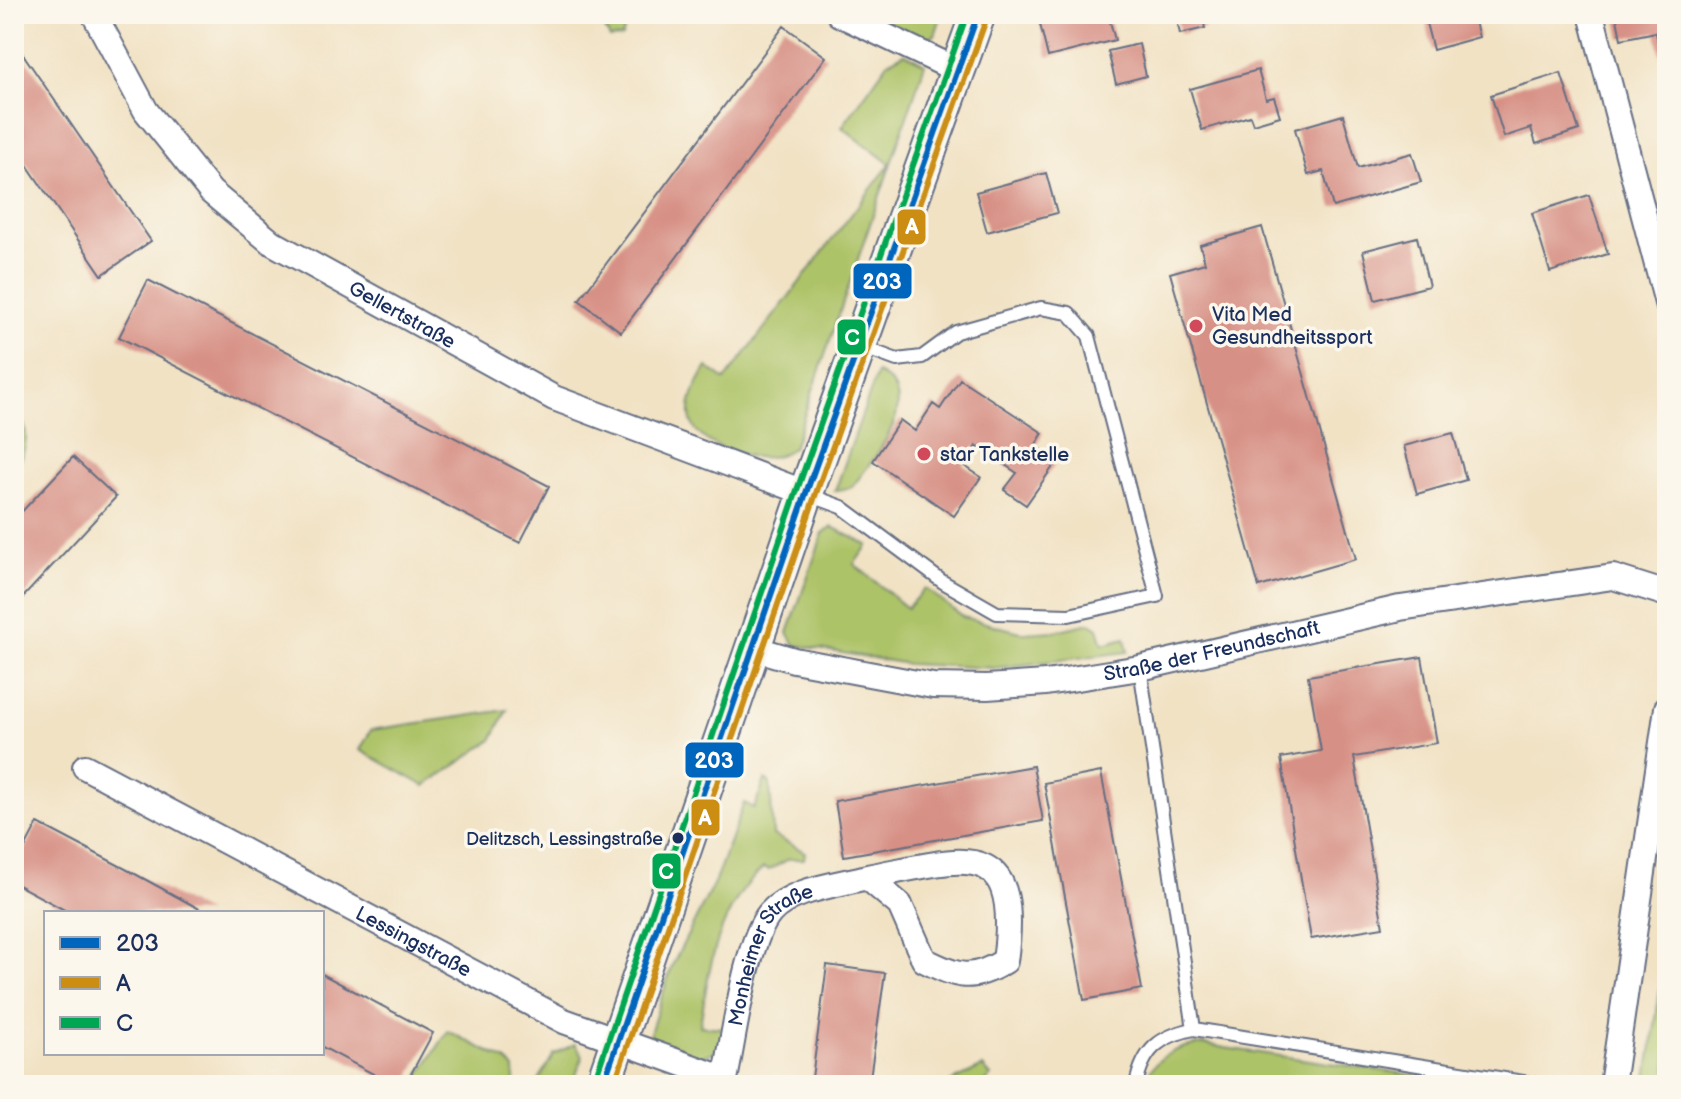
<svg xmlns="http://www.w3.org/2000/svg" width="1681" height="1099" font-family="'Balsamiq Sans',sans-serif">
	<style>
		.green { fill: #adc368; stroke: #647963; stroke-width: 2 }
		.building { fill: #d79085 }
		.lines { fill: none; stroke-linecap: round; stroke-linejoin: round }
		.lane-casing { stroke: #666e82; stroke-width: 16 }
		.street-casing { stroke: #666e82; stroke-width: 28 }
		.secondary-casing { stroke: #666e82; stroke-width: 38 }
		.lane { stroke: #fff; stroke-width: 12 }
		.street { stroke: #fff; stroke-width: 24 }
		.secondary { stroke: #fff; stroke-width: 34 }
		.bus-1-casing { stroke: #fbf7ec; stroke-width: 12 }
		.bus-2-casing { stroke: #fbf7ec; stroke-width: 12 }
		.bus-3-casing { stroke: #fbf7ec; stroke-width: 12 }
		.bus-1 { stroke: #0065bd; stroke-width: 6 }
		.bus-2 { stroke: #cb8e13; stroke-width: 6 }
		.bus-3 { stroke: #00a651; stroke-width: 6 }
		.poi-dot { fill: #d1495b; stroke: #fbf7ec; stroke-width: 3 }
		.bus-dot { fill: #1b2f5e; stroke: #fbf7ec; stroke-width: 3 }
		.labels { text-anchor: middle; stroke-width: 7; stroke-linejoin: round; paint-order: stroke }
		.bus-label { font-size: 18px; fill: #1b2f5e; stroke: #fbf7ec; text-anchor: end }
		.poi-label { font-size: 20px; fill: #1b2f5e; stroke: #fbf7ec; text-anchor: start }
		.street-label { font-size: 20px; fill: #1b2f5e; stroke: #fbf7ec }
		.line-badge { stroke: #fbf7ec; stroke-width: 3 }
		.badge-label { font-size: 22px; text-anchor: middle; font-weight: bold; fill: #fff }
	</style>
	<rect width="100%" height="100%" fill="#fbf7ec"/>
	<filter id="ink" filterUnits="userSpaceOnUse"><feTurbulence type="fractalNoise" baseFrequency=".0125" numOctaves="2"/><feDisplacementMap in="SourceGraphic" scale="16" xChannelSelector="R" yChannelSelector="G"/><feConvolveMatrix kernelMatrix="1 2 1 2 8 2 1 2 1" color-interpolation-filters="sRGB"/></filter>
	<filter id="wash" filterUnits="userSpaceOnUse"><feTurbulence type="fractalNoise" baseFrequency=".006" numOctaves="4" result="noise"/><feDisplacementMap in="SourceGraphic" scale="32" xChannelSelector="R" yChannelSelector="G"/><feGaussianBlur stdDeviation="1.8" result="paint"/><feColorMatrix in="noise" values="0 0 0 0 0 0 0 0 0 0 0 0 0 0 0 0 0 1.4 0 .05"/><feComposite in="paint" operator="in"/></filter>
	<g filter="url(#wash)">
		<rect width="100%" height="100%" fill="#f1e2c4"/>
		<path class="green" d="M606,14H629L622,37L610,38L602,24Z
			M878,14H942L935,35L925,39L876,17Z
			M905,53L925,64L793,448C773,461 755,459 733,452C682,436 680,410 707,367L725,380L890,164L842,127L889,61Z
			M877,373C927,396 874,459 852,487L835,491Z
			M14,410C31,426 29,451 14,467Z
			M832,527L868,545L854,564L907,608L925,588L963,617L1024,633L1055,631L1090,623L1098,628L1103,644L1125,638L1128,652L995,668L908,664L795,645L788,633L823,533Z
			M507,710L492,740L425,786L360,750L371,730Z
			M765,780L770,783L773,835L805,852L804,859H789L769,870L763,868C717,910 709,967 700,1026L723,1028L722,1041L714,1052C690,1062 666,1056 649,1036L672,966L715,881L744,803L754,808Z
			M1667,781V851L1658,849Z
			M1667,944V1085H1646Z
			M448,1031L507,1061L514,1069L515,1085H430L417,1079Z
			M575,1044L583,1056L572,1085H536L554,1054Z
			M1204,1044L1225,1048L1481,1085H1144C1152,1057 1177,1046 1204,1044Z
			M983,1067L991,1076L983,1085H945Z"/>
		<g id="blocks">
			<path class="building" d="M1048,14H1108L1115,40L1048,57L1038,16Z
				M1163,14H1202L1205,28L1180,34L1176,16L1165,19Z
				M1473,14L1479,37L1433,50L1424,15Z
				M1616,14H1667V52L1660,54L1656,32L1621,39Z
				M784,26L826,57L621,332L579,300Z
				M14,41L151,241L102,275L14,146Z
				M1139,44L1146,76L1116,84L1108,51Z
				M1258,70L1266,99L1274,97L1280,116L1253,124L1250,116L1202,130L1190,89Z
				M1561,73L1579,130L1536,144L1531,128L1504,137L1491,95Z
				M1343,115L1358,168L1412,153L1421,182L1333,207L1323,171L1308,175L1295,129Z
				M1046,173L1057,213L987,232L976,192Z
				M1589,195L1608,254L1550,272L1532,213Z
				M1262,227L1356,559L1259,587L1170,273L1205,263L1200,245Z
				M1417,237L1429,286L1375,300L1363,251Z
				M148,280L549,486L520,543L119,337Z
				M960,379L1043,433L1035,446L1057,461L1026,505L1004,490L1017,473L976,446L963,465L981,477L954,516L873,461L900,420L915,431L933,404L940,409Z
				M1453,433L1466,480L1417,494L1404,446Z
				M73,457L116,497L14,607V520Z
				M1422,657L1437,743L1354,757L1383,927L1311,939L1281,758L1321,751L1308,676Z
				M1033,766L1043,821L844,856L835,801Z
				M1101,772L1142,989L1084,1000L1044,783Z
				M38,823L137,875L207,913H70L14,883V869Z
				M827,965L885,973L869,1085H811Z
				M322,974L433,1033L405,1085H394L322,1047Z"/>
		</g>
	</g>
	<g filter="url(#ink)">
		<use href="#blocks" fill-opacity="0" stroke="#666e82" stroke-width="2"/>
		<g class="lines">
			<defs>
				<path id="lane" d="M809,495L842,507L943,582L997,613L1069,615L1157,596L1089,336L1069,313L1041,308L956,332L922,357L897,360L859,346
					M1140,668L1194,1029
					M1136,1085C1143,1049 1160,1036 1194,1029L1542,1085"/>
				<g id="street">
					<path id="s1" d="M94,14L146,111L211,192L271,242L554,398L806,493"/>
					<path d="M839,14L959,71"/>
					<path d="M1591,14L1667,303"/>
					<path id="s2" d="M753,648L794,660L933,686L987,687L1046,683L1140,668L1400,608L1613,577L1667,594"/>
					<path id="s3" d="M85,767L564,1021L725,1079L724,1085"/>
					<path id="s4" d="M725,1079C734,1039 745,943 770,913C791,889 838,885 867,877L900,905L924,960C958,977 971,982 1005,961C1023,831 959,860 867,877"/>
					<path d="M1612,1085L1667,708"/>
				</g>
				<path id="secondary" d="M603,1085L806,493L978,14"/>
			</defs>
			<use href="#lane" class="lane-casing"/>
			<use href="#street" class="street-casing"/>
			<use href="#secondary" class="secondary-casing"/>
			<use href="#lane" class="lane"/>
			<use href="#street" class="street"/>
			<use href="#secondary" class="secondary"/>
			<defs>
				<path id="bus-1" d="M603,1085L806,493L978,14"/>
				<path id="bus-2" d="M614,1085L815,496L987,17"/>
				<path id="bus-3" d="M594,1082L797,490L967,14"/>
			</defs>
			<use href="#bus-1" class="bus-1-casing"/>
			<use href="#bus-2" class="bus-2-casing"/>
			<use href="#bus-3" class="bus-3-casing"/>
			<use href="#bus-1" class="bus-1"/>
			<use href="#bus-2" class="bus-2"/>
			<use href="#bus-3" class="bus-3"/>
		</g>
	</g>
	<g class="poi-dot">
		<circle cx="1196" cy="326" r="8"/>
		<circle cx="924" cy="454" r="8"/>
	</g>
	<circle class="bus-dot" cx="678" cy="838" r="7"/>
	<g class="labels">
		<g class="bus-label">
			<text x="663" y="845">Delitzsch, Lessingstraße</text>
		</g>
		<g class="poi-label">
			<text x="1212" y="321">Vita Med<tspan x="1212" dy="23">Gesundheitssport</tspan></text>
			<text x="940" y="461">star Tankstelle</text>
		</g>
		<g class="street-label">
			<text dy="7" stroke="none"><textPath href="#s1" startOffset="442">Gellertstraße</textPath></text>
			<text dy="7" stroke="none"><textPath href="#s2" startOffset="466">Straße der Freundschaft</textPath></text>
			<text dy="7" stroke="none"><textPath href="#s3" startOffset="372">Lessingstraße</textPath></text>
			<text dy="7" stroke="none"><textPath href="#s4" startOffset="138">Monheimer Straße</textPath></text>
		</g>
	</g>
	<g class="line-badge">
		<rect x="896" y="208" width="31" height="38" rx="8" fill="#cb8e13"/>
		<rect x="852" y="262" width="61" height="38" rx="8" fill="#0065bd"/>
		<rect x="836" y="318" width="31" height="38" rx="8" fill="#00a651"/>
		<rect x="684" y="741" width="61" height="38" rx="8" fill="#0065bd"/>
		<rect x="690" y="798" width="31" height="39" rx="8" fill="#cb8e13"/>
		<rect x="651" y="852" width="31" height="38" rx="8" fill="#00a651"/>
	</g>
	<g class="badge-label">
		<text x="912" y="234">A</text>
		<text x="882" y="289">203</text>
		<text x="852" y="345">C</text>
		<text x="714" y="768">203</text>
		<text x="705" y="825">A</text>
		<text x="666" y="879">C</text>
	</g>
	<rect width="1681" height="1099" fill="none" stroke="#fbf7ec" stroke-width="48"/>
	<rect x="44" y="911" width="280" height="144" fill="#fbf7ec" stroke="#a1a7b3" stroke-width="2"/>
	<rect x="60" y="937" width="40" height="12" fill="#0065bd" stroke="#a1a7b3" stroke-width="2"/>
	<text x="116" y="951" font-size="24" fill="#1b2f5e">203</text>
	<rect x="60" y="977" width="40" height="12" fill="#cb8e13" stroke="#a1a7b3" stroke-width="2"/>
	<text x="116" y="991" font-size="24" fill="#1b2f5e">A</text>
	<rect x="60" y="1017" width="40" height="12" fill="#00a651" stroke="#a1a7b3" stroke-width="2"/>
	<text x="116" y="1031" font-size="24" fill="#1b2f5e">C</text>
</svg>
